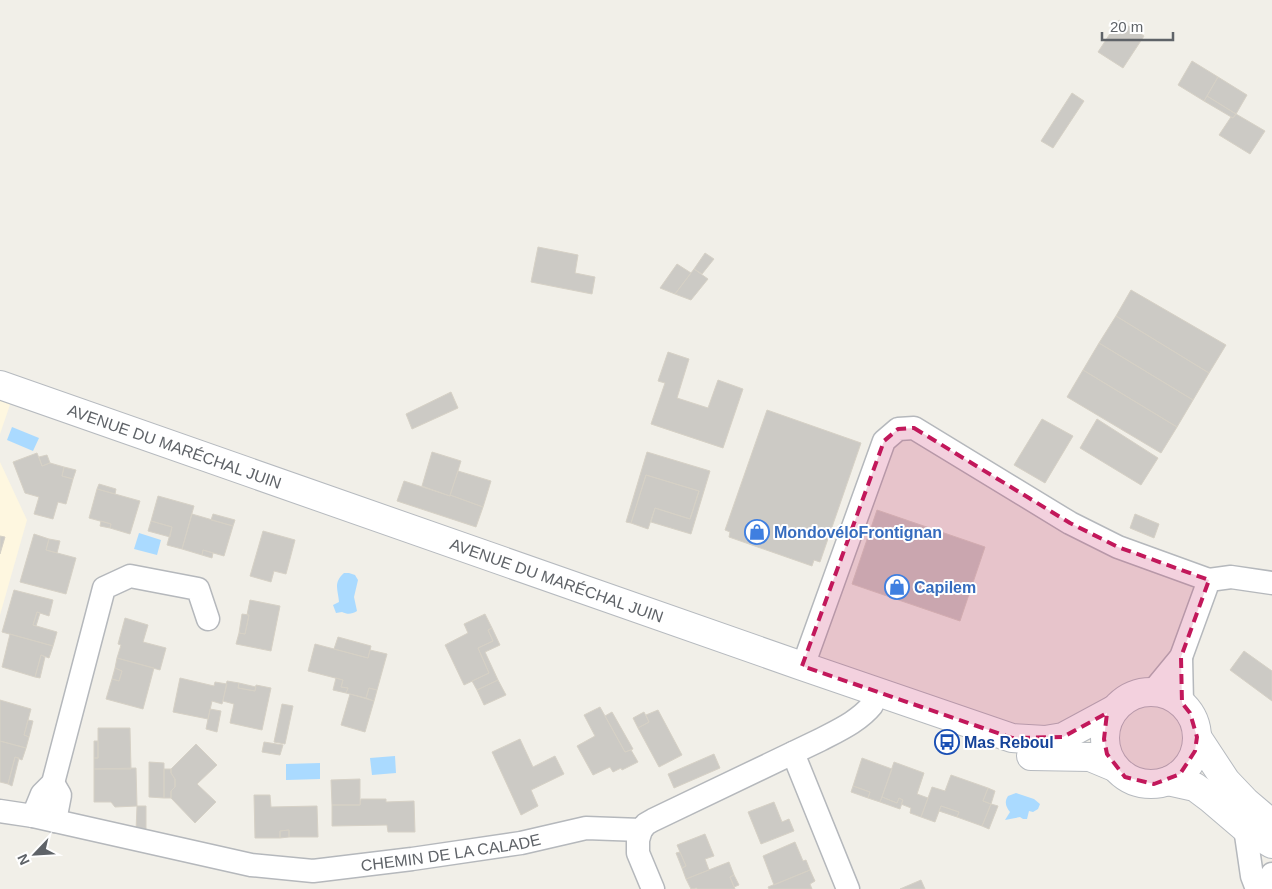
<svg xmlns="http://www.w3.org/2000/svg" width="1272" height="889" font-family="Arial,sans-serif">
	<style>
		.commercial { fill: #fef7e0 }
		.water { fill: #aadaff }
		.building { fill: #cccac5; stroke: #d6d1c6 }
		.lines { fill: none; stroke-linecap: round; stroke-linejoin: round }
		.minor-casing { stroke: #b5b8bc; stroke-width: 25 }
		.secondary-casing { stroke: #b6babf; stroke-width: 30 }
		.minor { stroke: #fff; stroke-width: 22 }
		.secondary { stroke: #fff; stroke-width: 28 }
		.marked { fill: #c2185b; fill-opacity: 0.2; stroke: #c2185b; stroke-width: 4; stroke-dasharray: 10 6; stroke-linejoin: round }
		.labels { text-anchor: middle; stroke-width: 4; stroke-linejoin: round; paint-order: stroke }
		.street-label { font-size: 16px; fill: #5f6368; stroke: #fff }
		.shop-label { font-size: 16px; font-weight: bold; fill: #366cbe; stroke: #fff; text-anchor: start }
		.transit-label { font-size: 16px; font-weight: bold; fill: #164399; stroke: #fff; text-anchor: start }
	</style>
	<rect width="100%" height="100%" fill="#f1efe8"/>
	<path class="commercial" d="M0,388L14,393L0,434Z
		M0,462L27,520L0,615Z"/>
	<path class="water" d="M12,427L39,438L33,451L7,440Z
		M139,533L161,540L157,555L134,549Z
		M344,573H349L355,575L358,580L354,597L357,611C352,614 348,615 342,612L336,613L333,605L339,602C338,589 333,583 344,573Z
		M395,756L396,773L372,775L370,758Z
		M320,763V779L286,780V764Z
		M1016,793L1034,799L1040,804L1038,809L1033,812L1029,811L1027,819H1023L1020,817L1005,820L1010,812C1006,807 1004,802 1008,796Z"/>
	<path class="building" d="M1119,20L1144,36L1123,68L1098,52Z
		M1192,61L1218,77L1204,101L1178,85Z
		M1218,77L1247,95L1236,114L1207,96Z
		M1072,93L1084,101L1053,148L1041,141Z
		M1207,96L1236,114L1233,118L1204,101Z
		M1236,114L1265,131L1250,154L1219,135L1231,117L1233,118Z
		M538,247L578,255L575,273L595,277L592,294L531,282Z
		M705,253L714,259L702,274L694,269Z
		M677,264L691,273L675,294L660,288Z
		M694,269L708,279L691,300L675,294Z
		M1131,290L1226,345L1209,373L1116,316Z
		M1116,316L1209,373L1193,400L1099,343Z
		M1099,343L1193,400L1177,427L1083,370Z
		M668,352L689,359L677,398L708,408L718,380L743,389L723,448L651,424L665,383L658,381Z
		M1083,370L1177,427L1161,453L1067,397Z
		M451,392L458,408L412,429L406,414Z
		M767,410L861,443L820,562L814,560L812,566L729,537L730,532L725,530Z
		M1042,419L1073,436L1045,483L1014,465Z
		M1097,419L1158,458L1141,485L1080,448Z
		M432,452L461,461L450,496L422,486Z
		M647,452L710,471L691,534L651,522L655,508L690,519L699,491L646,475L631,523L626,522Z
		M37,453L42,466L50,463L64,467L62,476L73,479L66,504L58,502L53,519L34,514L39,497L25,493L13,462Z
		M47,455L50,463L42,466L39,457Z
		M64,467L76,470L73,479L62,476Z
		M458,471L491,481L483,507L450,495Z
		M646,475L699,491L690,519L655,508L648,529L631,523Z
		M404,481L450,496V495L483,507L476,527L397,501Z
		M99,484L116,489L115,494L97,489Z
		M97,489L140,501L130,534L110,528L111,524L89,518Z
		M158,496L194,506L182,549L167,545L172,527L151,521Z
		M877,510L985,547L960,621L852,584Z
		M192,514L233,526L224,556L203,550L202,555L182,549Z
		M213,514L235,520L233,526L211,520Z
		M1135,514L1159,524L1154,538L1130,528Z
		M101,521L111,524L110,528L100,526Z
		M151,521L172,527L170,537L148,531Z
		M263,531L295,540L286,574L274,571L271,582L250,576Z
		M34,534L49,539L46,550L76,558L66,594L20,582Z
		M0,536L5,537L0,554Z
		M49,539L60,541L57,553L46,550Z
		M203,550L213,553L212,558L202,555Z
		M14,590L53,600L49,616L37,612L33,625L57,632L53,646L2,632Z
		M250,600L280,606L271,651L236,644L239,633L245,634L249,615H247Z
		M37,612L40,613L36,626L33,625Z
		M242,614L249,615L245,634L239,633Z
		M485,614L492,628L488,630L493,641L478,648L489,673L464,685L445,645L468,633L464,624Z
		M125,618L148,625L143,642L166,648L160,670L117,658L121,645L118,644Z
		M492,628L500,645L485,652L498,680L477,690L472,681L489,673L478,648L493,641L488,630Z
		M10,634L53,646L49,658L41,655L35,677L2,667Z
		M338,637L371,646L368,658L334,649Z
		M315,644L368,658L370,650L387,654L377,690L369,688L366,698L346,693L348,688L341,687L343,680L308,671Z
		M1244,651L1272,671V701L1230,670Z
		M41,655L45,657L40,678L35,677Z
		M117,658L154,668L143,709L106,699L112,679L119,681L122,671L115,668Z
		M115,668L122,671L119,681L112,679Z
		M180,678L214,686L215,682L227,684L222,704L212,701L208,719L173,712Z
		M336,678L343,680L341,687L348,688L346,693L333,690Z
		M498,680L506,695L484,705L477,690Z
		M227,681L239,683L238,688L255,691L256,685L271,688L262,730L230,723L234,704L223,701Z
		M239,683L256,687L255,691L238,688Z
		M369,688L377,690L374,701L366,698Z
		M350,694L374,701L365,732L341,725Z
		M0,700L31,709L24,735L29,737L26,748L0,741Z
		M282,704L293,706L285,744L274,742Z
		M600,707L625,752L631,750L638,762L622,770L621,768L613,772L610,767L593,775L577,746L595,736L584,715Z
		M210,709L221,711L217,732L206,729Z
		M658,710L682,755L659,767L638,728L649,722L646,715Z
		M612,712L633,749L625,752L605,716Z
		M644,712L649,722L638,728L633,718Z
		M28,720L33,721L29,737L24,735Z
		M98,728H130L131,769H94V758H98Z
		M520,739L533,767L555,756L564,774L531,790L538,806L521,815L492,752Z
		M0,741L26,748L22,760L15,757L8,784L0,782Z
		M94,741H98V758H94Z
		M264,742L283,745L280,755L262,752Z
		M196,744L217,765L197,784L216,802L195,823L171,798V791L175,787V779L171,773V769Z
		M714,754L720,768L674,788L668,774Z
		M15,757L19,758L12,786L8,784Z
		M862,758L892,769L880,802L868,798L870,792L853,786Z
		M149,762L164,763V798L149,797Z
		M894,762L924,773L917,794L928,798L921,817L910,813L911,808L901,804L903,800L899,798L897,803L882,797Z
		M136,768L137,806L115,807L111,802H94V769Z
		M164,769H171V773L175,779V787L171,791V798H164Z
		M951,775L988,788L983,801L991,804L982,826L957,817L959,812L941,806L935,822L921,817L932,787L945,791Z
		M360,779V805H332L331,780Z
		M853,786L870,792L868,798L851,792Z
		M988,788L995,791L991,804L983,801Z
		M254,795H270L271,807L317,806L318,837H289V830L280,831V838H255Z
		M882,797L897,803L899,798L903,800L900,809L880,802Z
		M361,799H386V802L414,801L415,832H388L387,825L332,826V805H360Z
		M774,802L782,822L789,819L794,831L761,844L748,812Z
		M991,804L998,806L989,829L982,826Z
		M137,806H146V834L136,831Z
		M941,806L959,812L957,817L939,811Z
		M289,830V837L280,838V831Z
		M705,834L714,856L705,859L709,870L686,879L682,868L686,866L677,845Z
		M795,842L803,861L806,860L810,870L774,885L763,856Z
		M680,852L686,866L682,868L676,853Z
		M729,862L734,875L730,877L735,889H697V888L691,889L686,879Z
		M810,870L815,881L810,884L812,889H769L768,887Z
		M734,875L739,885L734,887L730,877Z
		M921,880L925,889H900Z"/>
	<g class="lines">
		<defs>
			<g id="minor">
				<path d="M1181,657L1182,703"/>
				<path d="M802,666L807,655L884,441L898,429L914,428L1070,523L1118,547L1209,580"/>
				<path d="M1153,691L1181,657L1209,580L1231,577L1272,583"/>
				<path d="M793,753L848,889"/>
				<path d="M53,783L60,795L55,821"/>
				<path id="s1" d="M0,811L33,816L251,865L313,871L412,859L521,843L586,828L641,830L646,824L653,820L820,740C839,730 859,721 872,705"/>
				<path d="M33,816L42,794L53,783L104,588L130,576L198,589L208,619"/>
				<path d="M1245,828L1252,876L1257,889"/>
				<path d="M641,830L638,840V853L653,889"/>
				<path d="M1268,889L1267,882L1272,874"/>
			</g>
			<g id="secondary">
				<path id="s2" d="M0,385L802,666L1012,738L1045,740L1063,737L1113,710"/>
				<circle cx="1151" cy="738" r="46"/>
				<path d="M1197,737L1226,781L1246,802L1272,824"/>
				<path d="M1031,756L1090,757L1114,767"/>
				<path d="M1168,781L1195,787L1211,799L1245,828L1272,844"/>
			</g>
		</defs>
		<use href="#minor" class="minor-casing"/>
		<use href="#secondary" class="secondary-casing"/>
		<use href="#minor" class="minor"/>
		<use href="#secondary" class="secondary"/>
	</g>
	<path class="marked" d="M914,428L1070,523L1118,547L1209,580L1181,657L1182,703L1190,713L1197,737L1195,751L1180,774L1154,784L1125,777L1107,754L1104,739L1107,713L1063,737L1012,738L802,666L884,441L898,429Z"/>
	<defs>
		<symbol id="shop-ring" viewBox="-11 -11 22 22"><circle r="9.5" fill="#fff" stroke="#3f7fe0" stroke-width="1.5"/><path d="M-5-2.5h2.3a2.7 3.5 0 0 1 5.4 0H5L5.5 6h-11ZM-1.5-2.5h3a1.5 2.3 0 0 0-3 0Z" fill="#3f7fe0"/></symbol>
		<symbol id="bus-ring" viewBox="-11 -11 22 22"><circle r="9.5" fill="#fff" stroke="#1a4fb4" stroke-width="1.5"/><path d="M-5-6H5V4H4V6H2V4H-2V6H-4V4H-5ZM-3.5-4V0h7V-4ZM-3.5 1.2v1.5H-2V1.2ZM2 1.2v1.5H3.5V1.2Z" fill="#1a4fb4"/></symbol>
	</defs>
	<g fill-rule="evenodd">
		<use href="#shop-ring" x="743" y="518" width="28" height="28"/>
		<use href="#shop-ring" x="883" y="573" width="28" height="28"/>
		<use href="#bus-ring" x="933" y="728" width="28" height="28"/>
	</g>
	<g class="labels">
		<g class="street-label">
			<text dy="6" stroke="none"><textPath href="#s2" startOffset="185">AVENUE DU MARÉCHAL JUIN</textPath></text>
			<text dy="6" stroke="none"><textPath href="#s2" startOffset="590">AVENUE DU MARÉCHAL JUIN</textPath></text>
			<text dy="6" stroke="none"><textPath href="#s1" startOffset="458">CHEMIN DE LA CALADE</textPath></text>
		</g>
		<g class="shop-label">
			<text x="774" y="538">MondovéloFrontignan</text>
			<text x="914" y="593">Capilem</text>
		</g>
		<g class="transit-label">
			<text x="964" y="748">Mas Reboul</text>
		</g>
	</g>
	<g transform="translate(35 854) rotate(245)" stroke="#ffffff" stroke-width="4" paint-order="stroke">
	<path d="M0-4L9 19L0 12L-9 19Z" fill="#5f6368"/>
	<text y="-8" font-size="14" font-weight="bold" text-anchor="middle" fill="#5f6368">N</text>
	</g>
	<path d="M1102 32v8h71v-8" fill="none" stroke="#5f6368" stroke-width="2.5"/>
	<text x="1110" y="32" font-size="15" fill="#5f6368" stroke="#ffffff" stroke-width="4" paint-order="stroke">20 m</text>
</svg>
